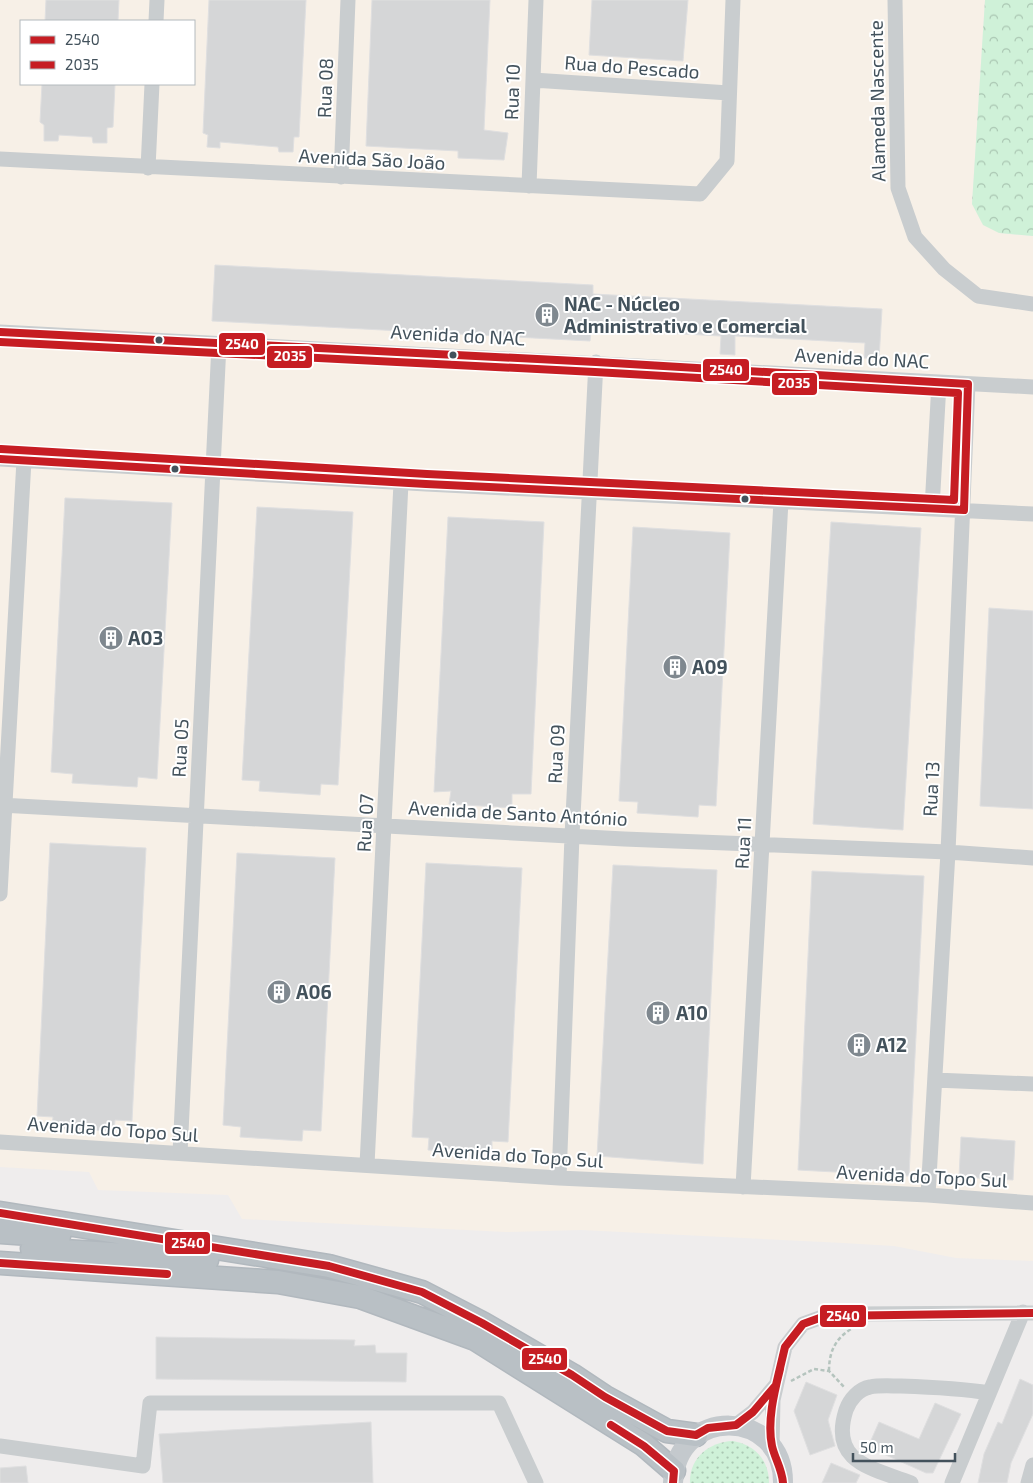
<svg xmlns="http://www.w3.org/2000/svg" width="1033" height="1483" font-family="'Exo 2',sans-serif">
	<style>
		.commercial { fill: #f7f0e7; fill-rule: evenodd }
		.grass { fill: url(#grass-dots) }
		.forest { fill: url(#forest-crowns) }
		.building { fill: #d5d6d7; stroke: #dfdfe0 }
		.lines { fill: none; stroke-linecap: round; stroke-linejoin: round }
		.highway-casing { stroke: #b1b8be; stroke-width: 25 }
		.path { stroke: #b5c4be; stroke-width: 2.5; stroke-dasharray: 4 2.5; stroke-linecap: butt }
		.minor { stroke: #c9cdcf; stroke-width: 15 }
		.major { stroke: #c4c9cd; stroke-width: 20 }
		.highway { stroke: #b9c0c5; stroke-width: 22 }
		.bus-1-casing { stroke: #fff; stroke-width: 11 }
		.bus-2-casing { stroke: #fff; stroke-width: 11 }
		.bus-1 { stroke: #c61d23; stroke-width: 8 }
		.bus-2 { stroke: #c61d23; stroke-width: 8 }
		.bus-dot { fill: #43525c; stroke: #fff; stroke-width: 2 }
		.labels { text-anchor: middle; stroke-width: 4; stroke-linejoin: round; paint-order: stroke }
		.street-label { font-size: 19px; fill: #43525c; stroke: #fff }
		.poi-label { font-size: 19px; font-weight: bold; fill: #43525c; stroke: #fff; text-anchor: start }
		.line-badge { stroke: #fff; stroke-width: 2 }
		.badge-label { font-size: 14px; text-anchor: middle; font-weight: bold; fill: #fff }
	</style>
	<defs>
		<pattern id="grass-dots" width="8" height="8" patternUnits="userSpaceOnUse" patternTransform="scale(1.25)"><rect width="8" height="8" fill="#cff1d8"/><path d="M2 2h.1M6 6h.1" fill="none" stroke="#aac6b2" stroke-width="1.8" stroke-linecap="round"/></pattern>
		<pattern id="forest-crowns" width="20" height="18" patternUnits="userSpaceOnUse" patternTransform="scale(1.25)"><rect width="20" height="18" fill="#cff1d8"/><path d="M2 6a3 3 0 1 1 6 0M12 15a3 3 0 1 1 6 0" fill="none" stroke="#aac6b2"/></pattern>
	</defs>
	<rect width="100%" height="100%" fill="#efeded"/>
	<path class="commercial" d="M0,0H985L972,204L999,233L1033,236V1261L956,1258L894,1246L843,1243L581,1230L506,1232L242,1219L228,1195L98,1190L89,1172L0,1167ZM21,21H194V84H21Z"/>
	<path class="grass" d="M733,1441C755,1445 769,1460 769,1483H690C689,1458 709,1442 733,1441Z"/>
	<path class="forest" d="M985,0H1033V236L999,233L983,225L972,204Z"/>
	<path class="building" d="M46,0H119L118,21H45Z
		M209,0H306L299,137H294L293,152H279L278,147L220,142V148L207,147L208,135L203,133Z
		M372,0H490L484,130L508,133L504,160L458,158V151L366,146Z
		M592,0H688L683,61L589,55Z
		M42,84H115L113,127L107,128V143H93L92,137L59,135L58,141H44V125L40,122Z
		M215,265L593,285V294L882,309L879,359L864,358L865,343L735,336V355L720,354L721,336L591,329L590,341L212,321Z
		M65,498L172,503L157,779L138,777L137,787L72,783L73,774L51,772Z
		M257,507L353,512L338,785L321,784L320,795L259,791L260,781L242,780Z
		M448,517L544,522L531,794H512V808L449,804L451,791L434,792Z
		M831,522L921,528L903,830L813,824Z
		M633,527L730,533L716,806L699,805L698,817L637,813L638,802L619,801Z
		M989,608L1033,611V809L980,806Z
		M50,843L146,848L132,1121L115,1120L114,1131L52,1128L53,1117L37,1116Z
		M237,853L335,858L321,1131L303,1130L302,1141L240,1137L241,1127L223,1125Z
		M426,863L522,868L508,1142L492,1141V1153L428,1150L429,1138L412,1137Z
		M613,865L717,870L703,1164L597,1156Z
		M812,871L924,876L909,1176L798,1170Z
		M961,1137L1015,1141L1013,1180L959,1177Z
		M156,1337L355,1340L354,1346L375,1345L376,1353H407L406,1382L156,1379Z
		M1020,1379L1033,1385V1414L1011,1463L1007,1483H978L984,1454L998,1422L1002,1424Z
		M806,1382L837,1395L828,1420L835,1446L810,1455L794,1411Z
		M935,1403L961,1414L933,1473H926L868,1447L879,1422L919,1439Z
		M371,1422L373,1483H163L159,1434Z
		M831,1463L860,1475L856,1483H822Z
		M26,1466L28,1483H0V1468Z"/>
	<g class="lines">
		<defs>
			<path id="highway" d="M0,1213L329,1266L422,1292L482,1323L572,1375L605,1397L667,1431L696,1435
				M0,1232L59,1236
				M32,1249L207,1260
				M0,1263L278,1282L360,1297L475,1339L644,1445L674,1471"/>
		</defs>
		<use href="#highway" class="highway-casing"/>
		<path class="path" d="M829,1371C829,1352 835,1339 851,1329
			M791,1381L814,1369L829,1371L844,1387"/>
		<path class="minor" d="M895,0L898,188L915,237L944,269L978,296L1033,304
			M156,21L157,0
			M533,80L729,93
			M0,159L700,194L727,161L733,0
			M148,168L152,84
			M341,177L348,0
			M529,186L536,0
			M0,332L1033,387
			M0,459L426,484L1033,514
			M932,508L939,383
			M0,805L624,839L948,852L1033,858
			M0,894L24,460
			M935,1080L1033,1084
			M0,1142L559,1178L928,1195L1033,1203
			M180,1153L219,344
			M367,1165L401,483
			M559,1178L572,836L596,362
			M743,1187L781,501
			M928,1195L948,852L968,384
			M736,1425L753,1412L775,1386
			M0,1446L143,1466L150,1403H499L536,1483
			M772,1447L773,1400L785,1347L803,1324L825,1316L854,1314L1033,1313
			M911,1483C873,1468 829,1463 846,1410C850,1399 859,1389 870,1387C879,1385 891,1386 901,1386C931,1387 959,1388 989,1393
			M952,1483L1023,1312
			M1028,1483L1033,1465"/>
		<path class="major" d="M673,1483C676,1405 784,1408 783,1483"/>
		<use href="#highway" class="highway"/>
		<defs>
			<path id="bus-1" d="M0,332L596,362L968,384
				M0,459L426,484L964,510
				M964,510L968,384
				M0,1213L329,1266L422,1292L482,1323L572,1375L605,1397L667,1431L696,1435L708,1428L736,1425L753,1412L776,1385L785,1347L803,1324L825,1316L1033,1313
				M0,1263L167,1274
				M780,1369C774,1393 767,1422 772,1446C775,1459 782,1469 783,1483
				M611,1425L644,1446L674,1471L673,1483"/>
			<path id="bus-2" d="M0,342L595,372L958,393L954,500L427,474L1,449"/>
		</defs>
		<use href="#bus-1" class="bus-1-casing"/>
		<use href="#bus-2" class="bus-2-casing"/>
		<use href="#bus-1" class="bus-1"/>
		<use href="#bus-2" class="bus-2"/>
	</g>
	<defs>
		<symbol id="building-disc" viewBox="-11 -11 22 22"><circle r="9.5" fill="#7f888f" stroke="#fff"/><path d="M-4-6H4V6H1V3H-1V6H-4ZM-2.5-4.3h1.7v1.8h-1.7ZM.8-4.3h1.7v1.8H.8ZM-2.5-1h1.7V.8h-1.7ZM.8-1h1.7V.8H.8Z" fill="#fff"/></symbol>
	</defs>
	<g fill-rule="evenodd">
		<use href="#building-disc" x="533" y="301" width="28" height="28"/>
		<use href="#building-disc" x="97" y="624" width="28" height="28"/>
		<use href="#building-disc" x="661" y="653" width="28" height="28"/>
		<use href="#building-disc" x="265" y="978" width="28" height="28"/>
		<use href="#building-disc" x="644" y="999" width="28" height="28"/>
		<use href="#building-disc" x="845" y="1031" width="28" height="28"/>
	</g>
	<g class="bus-dot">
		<circle cx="159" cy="340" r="4.5"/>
		<circle cx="453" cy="355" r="4.5"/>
		<circle cx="175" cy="469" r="4.5"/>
		<circle cx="745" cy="499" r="4.5"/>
	</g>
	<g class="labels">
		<g class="street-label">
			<text transform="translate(632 67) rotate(4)" y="7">Rua do Pescado</text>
			<text transform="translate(325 88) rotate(-88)" y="7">Rua 08</text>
			<text transform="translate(512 92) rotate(-88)" y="7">Rua 10</text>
			<text transform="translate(877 101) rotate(-91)" y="7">Alameda Nascente</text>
			<text transform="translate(372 159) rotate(3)" y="7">Avenida São João</text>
			<text transform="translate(458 335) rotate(3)" y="7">Avenida do NAC</text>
			<text transform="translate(862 358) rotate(3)" y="7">Avenida do NAC</text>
			<text transform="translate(180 748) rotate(-87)" y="7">Rua 05</text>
			<text transform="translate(556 754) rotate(-87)" y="7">Rua 09</text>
			<text transform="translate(931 789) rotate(-87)" y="7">Rua 13</text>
			<text transform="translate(518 813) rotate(3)" y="7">Avenida de Santo António</text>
			<text transform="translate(365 823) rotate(-87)" y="7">Rua 07</text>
			<text transform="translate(743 843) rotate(-87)" y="7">Rua 11</text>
			<text transform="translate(113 1129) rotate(4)" y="7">Avenida do Topo Sul</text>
			<text transform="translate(518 1155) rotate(4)" y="7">Avenida do Topo Sul</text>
			<text transform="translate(922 1176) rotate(3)" y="7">Avenida do Topo Sul</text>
		</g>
		<g class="poi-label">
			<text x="564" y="311">NAC - Núcleo<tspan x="564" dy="22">Administrativo e Comercial</tspan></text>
			<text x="128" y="645">A03</text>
			<text x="692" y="674">A09</text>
			<text x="296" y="999">A06</text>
			<text x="676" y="1020">A10</text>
			<text x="876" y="1052">A12</text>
		</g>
	</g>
	<g class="line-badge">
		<rect x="218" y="332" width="48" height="24" rx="5" fill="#c61d23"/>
		<rect x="266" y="345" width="47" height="24" rx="5" fill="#c61d23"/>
		<rect x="702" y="358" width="48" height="24" rx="5" fill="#c61d23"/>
		<rect x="771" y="372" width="47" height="24" rx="5" fill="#c61d23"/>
		<rect x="164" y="1231" width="47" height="24" rx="5" fill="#c61d23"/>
		<rect x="819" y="1304" width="48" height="24" rx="5" fill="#c61d23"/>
		<rect x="521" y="1347" width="47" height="24" rx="5" fill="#c61d23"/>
	</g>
	<g class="badge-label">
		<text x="242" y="349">2540</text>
		<text x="290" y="361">2035</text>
		<text x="726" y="375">2540</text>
		<text x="794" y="388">2035</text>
		<text x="188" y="1248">2540</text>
		<text x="843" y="1321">2540</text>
		<text x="545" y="1364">2540</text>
	</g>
	<rect x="20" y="20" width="175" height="65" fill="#ffffff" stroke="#b4babe"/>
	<rect x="30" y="36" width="25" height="8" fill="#c61d23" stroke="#b4babe"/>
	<text x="65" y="45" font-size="15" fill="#43525c">2540</text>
	<rect x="30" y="61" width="25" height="8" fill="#c61d23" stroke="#b4babe"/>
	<text x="65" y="70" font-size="15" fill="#43525c">2035</text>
	<path d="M853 1453v8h102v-8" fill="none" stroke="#43525c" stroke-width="2.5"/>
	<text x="860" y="1453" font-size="15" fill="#43525c" stroke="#ffffff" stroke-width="4" paint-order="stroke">50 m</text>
</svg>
